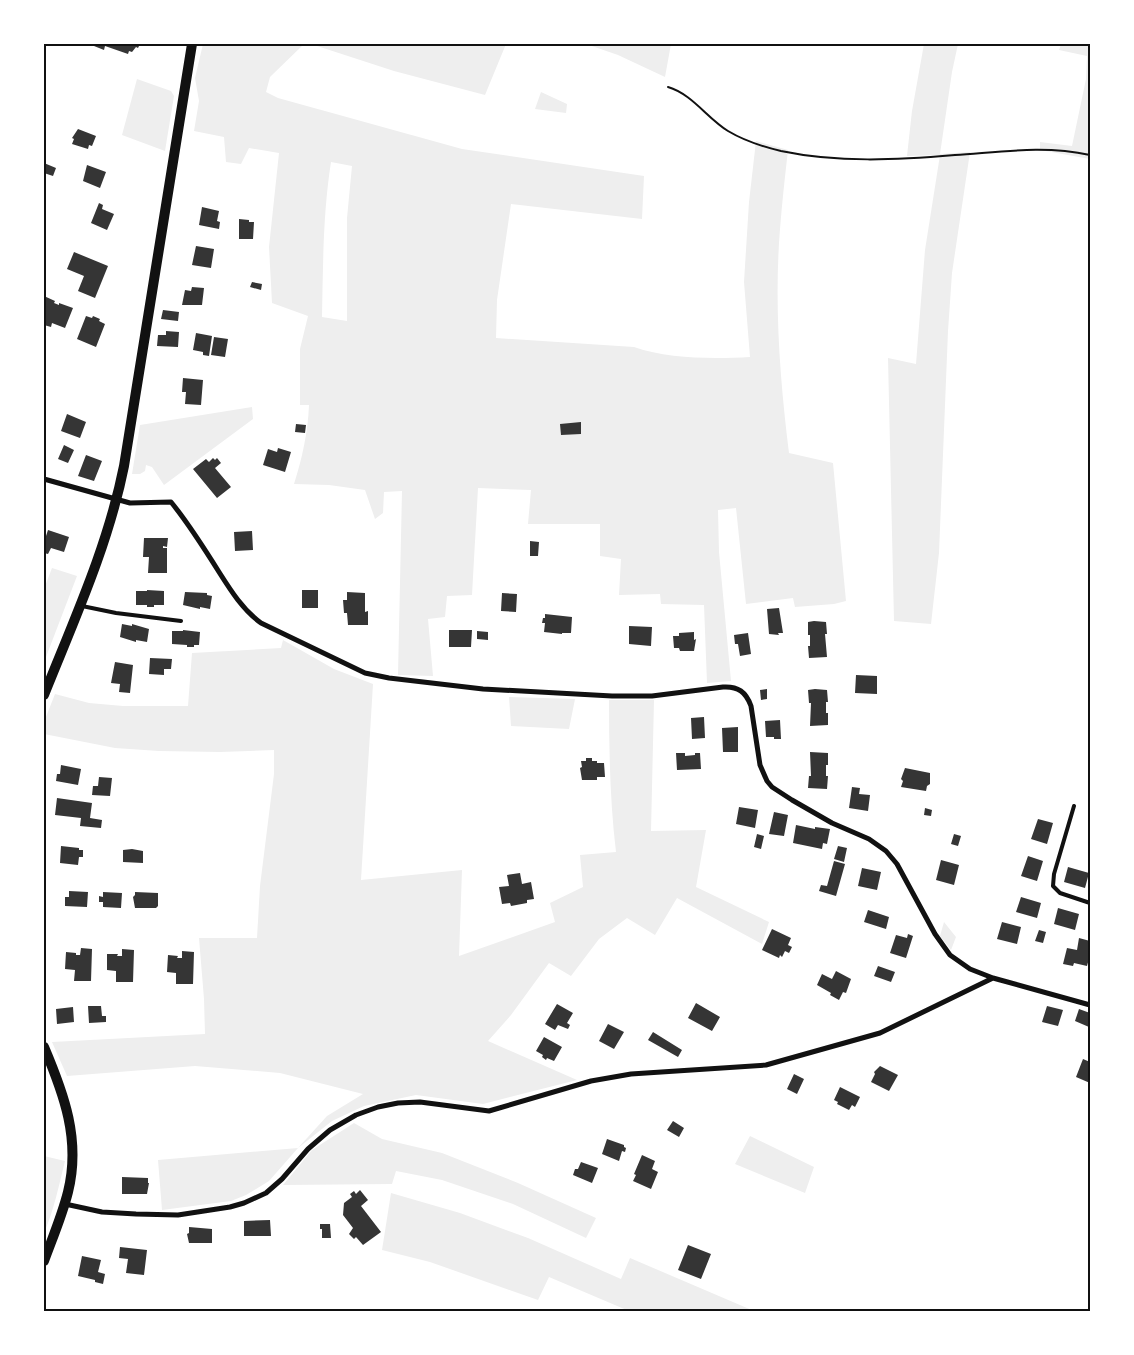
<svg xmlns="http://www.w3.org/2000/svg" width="1134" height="1355" font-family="'PT Sans',sans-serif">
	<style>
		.green { fill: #eee; fill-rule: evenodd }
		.building { fill: #353535 }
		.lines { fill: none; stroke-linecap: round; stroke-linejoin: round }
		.path { stroke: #111; stroke-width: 2 }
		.service { stroke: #111; stroke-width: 4 }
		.minor { stroke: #111; stroke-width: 5 }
		.secondary { stroke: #111; stroke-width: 10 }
		.neatline { fill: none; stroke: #111; stroke-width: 2 }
	</style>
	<rect width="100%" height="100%" fill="#fff"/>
	<path class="green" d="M203,44H304L270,77L266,92L278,98L462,149L644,176L642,219L511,204L497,300L496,338L634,347C668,359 713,359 750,357L744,282L749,202L756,141L788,150C785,176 782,203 780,229C774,304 780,380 789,453L833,463L846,601L834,604L795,607L793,598L746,604L736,508L718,510L719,552L731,681L707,683L704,605L661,604L660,594L619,595L621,559L600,556V524H528L531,490L478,488L472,595L447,596L445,617L428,619L433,676L398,675L402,491L384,492L383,513L375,519L365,490L329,485L294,484C302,459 308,432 309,405H300V349L308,316L272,303L269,247L279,153L249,148L241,164L226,162L224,137L194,131L199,101L195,78ZM331,162L352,166L347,218V321L322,317C323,265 323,213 331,162Z
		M311,44H506L485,95L394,71Z
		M586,44H671L665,77L618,55Z
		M924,44H958L952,72L940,154L970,152L952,273L948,331L939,553L931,624L894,621L888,358L916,364L925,250L940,155L907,156L912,111Z
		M1061,44H1090V159L1040,150V142L1072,146L1086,79L1087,56L1059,50Z
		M137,79L171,91L174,96L165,151L122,135Z
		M541,92L567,104L566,113L535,109Z
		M252,407L253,419L164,485L152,467L146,465L145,471L140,474H132L140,425Z
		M52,568L77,576L46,657L44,656V589Z
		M283,640L334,669L373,684L361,880L462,870L459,956L555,922L550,903L583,887L580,855L616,852C610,802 609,751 609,700H654L651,831L706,830L696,887L769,922L762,944L677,898L655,935L627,918L599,939L571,976L549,963L511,1015L488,1041L577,1080L483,1104L416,1095L364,1106L332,1121L298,1148L269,1181L246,1195L231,1201L162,1210L158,1160L298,1148L327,1116L363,1094L280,1073L195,1066L67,1076L52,1042L205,1034L204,999L199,938H257L260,886L274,774V750L220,752L159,751L115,748L44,734V722L55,694L89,703L123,706H188L192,653L281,648Z
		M509,697L575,699L569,729L511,726Z
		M944,922L956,937L951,950L940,936Z
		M354,1123L382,1139L442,1153L518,1183L596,1218L586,1238L513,1204L442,1180L396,1171L392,1184L283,1185L312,1150Z
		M750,1136L814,1167L805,1193L735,1164Z
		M44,1156L65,1161C59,1185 54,1210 44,1233Z
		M391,1193L460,1213L528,1238L621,1279L630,1258L754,1311H629L549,1277L538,1300L430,1262L382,1250Z"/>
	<path class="building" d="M95,44H140L138,48L136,47L132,52L129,51L128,54L105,46L104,50L94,46Z
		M78,129L96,136L92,146L89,145L88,149L72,144L74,139L72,138Z
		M44,163L56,168L53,176L44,173Z
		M87,165L106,172L100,188L83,181Z
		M99,203L103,205L102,209L114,214L107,230L91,223Z
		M202,207L219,211L217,221L220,222L219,229L199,225Z
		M239,219L249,220V222H254L253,239H239Z
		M196,246L214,249L211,268L192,265Z
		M74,252L108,266L95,298L78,291L84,276L67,269Z
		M252,282L262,284L261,290L250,287Z
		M192,287L204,288L202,305H182L185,290L191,291Z
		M44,296L55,301L54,303L59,305V303L73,308L65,328L52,323L51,327L44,325Z
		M163,310L179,312L178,321L161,319Z
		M86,316L92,318L93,316L100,319L99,321L105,324L96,347L77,339Z
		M166,331L179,332L178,347L157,346L158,335H166Z
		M196,333L212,336L209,356L203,355V352L193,350Z
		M214,337L228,339L225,357L211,355Z
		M183,378L203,380L201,405L185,404L186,392H182Z
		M67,414L86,422L80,438L61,431Z
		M581,422V434L561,435L560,424Z
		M296,424L306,425L305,433L295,432Z
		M64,445L74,450L68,463L58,459Z
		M278,448L291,452L285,472L263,465L268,449L277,452Z
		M86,455L102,461L94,481L78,476Z
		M213,458L215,460L217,458L221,463L215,468L231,487L217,498L193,469L206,459L209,462Z
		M48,530L69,537L64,552L51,548L48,554L44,553V542Z
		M252,531L253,550L235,551L234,532Z
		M144,538H168L167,547L163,546V548H167V573H148L149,557H143Z
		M530,541L539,542L538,556H530Z
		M147,590L164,591V605H154V607H147V605H136V591H147Z
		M302,590H318V608H302Z
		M185,592L207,593V595L212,596L210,609L200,607V609L183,605Z
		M347,592L365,593V612L368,611V625H348L347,613H344L343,600H347Z
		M502,593L517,594L516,612L501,611Z
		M779,608L783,633H778L779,635L769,634L767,609Z
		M545,614L572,617L571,633H562V634L544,632L545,623H542L543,618H545Z
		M814,621L826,622L827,634H825L827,657L809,658L808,646H810V635H808V622Z
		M122,624L132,626V624L149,629L147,642L136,640V642L120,637Z
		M629,626L652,627L651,646L629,644Z
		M183,630L200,632L199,645H194V647H187V645L172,644V631H183Z
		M449,630H472L471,647H449Z
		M477,631L488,632V640L477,639Z
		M694,632V640L696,639L694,651H680L679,648H674L673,636H679V633Z
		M748,633L751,654L740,656L738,644H735L734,635Z
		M150,658L172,659L171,669H164V675L149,674Z
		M115,662L133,665L130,693L119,692L120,684L111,683Z
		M856,675L877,676V694L855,693Z
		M767,689V699L761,700L760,690Z
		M815,689L827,690L828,702H826V713H828V725L810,726L811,703H809L808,690Z
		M704,717L705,738L692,739L691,718Z
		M780,720L781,739H774V737H766L765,721Z
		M738,727V752H723L722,728Z
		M810,752L828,753V765H826V776H828L827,789L808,788L809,776H811Z
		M676,753H685V756L695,755V753H700L701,769L677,770Z
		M586,758H592V761H597V763H604L605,777H597V780H582L580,768L582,767L581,761H586Z
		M61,765L81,769L78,785L56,781L57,774H60Z
		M905,768L930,773V784L927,786L926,791L901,787L903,781L901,779Z
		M99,777L112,778L110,796L92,795L93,786H98Z
		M852,787L860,788L859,794L870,795L868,811L849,808Z
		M57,798L92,803L90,818L102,820L101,828L80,826L81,818L55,815Z
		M739,807L758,810L755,828L736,824Z
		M925,808L932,810L931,816L924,815Z
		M774,812L788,815L784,836L769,834Z
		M1038,819L1053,823L1047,844L1031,839Z
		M796,825L815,829V827L830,829L827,844L823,843L822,849L793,843Z
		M757,834L764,836L761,849L754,847Z
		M954,834L961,836L958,846L951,844Z
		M61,846L79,848V850H83V857H79L78,865L60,863Z
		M838,846L847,848L844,862L834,859Z
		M132,849L143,851V863L123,862V850Z
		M1028,856L1043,861L1037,881L1021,876Z
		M941,860L959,865L954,885L936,880Z
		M834,861L845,864L836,896L819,891L821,885L827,886Z
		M1068,867L1089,873L1085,888L1064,882Z
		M862,868L881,872L877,890L858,886Z
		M520,873L522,884L531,882L534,899L527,900V903L511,906L510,903L502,904L499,887L509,886L507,875Z
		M69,891L88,892L87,907L65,906V897H69Z
		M103,892L122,893L121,908L103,907V902H99V896L103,897Z
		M135,892L158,893V906L156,908H135L133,897L135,895Z
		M1021,897L1041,903L1037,918L1016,912Z
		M1058,908L1079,914L1075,930L1054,924Z
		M868,910L889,917L886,929L864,922Z
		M1002,922L1021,927L1017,944L997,939Z
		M772,929L791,938L788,945L792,947L789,953L785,951L782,957L780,955L779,958L762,950Z
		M1039,930L1046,932L1043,943L1035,941Z
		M908,934L913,936L906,958L890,953L896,935L907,938Z
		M1079,938L1090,941V955L1087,966L1074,963L1073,966L1063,964L1067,948L1077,950Z
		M81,948L92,949L91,981H74L75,970L65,969L66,952L76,953V955H80Z
		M122,949L134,950L133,982H116V971L107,970V954H118L117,956H122Z
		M182,951L194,952L193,984H176V973L167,972L168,955L178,956L177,958H182Z
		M878,966L895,972L891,982L874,976Z
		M836,971L851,979L846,993L843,992L839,1000L830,995L831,993L817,985L822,974L832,979Z
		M696,1003L720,1017L712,1031L688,1018Z
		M557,1004L573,1013L567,1023L570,1025L568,1029L558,1025L555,1030L545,1024Z
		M88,1006H101L102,1016H106V1022L89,1023Z
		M1047,1006L1063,1010L1058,1026L1042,1022Z
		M73,1007L74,1022L57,1024L56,1009Z
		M1079,1009L1090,1013L1089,1027L1075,1021Z
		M608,1024L624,1032L614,1049L599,1041Z
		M653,1032L682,1050L678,1057L648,1040Z
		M544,1037L562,1047L554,1061L547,1058L546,1060L542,1057L543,1055L536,1051Z
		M1083,1059L1090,1062V1083L1076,1077Z
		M880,1066L898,1075L889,1091L871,1082L875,1074L874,1072Z
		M794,1074L804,1079L797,1094L787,1089Z
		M840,1087L860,1097L855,1107L852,1105L849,1110L837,1104L838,1102L834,1100Z
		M673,1121L684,1128L679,1137L667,1130Z
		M607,1139L624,1145V1147L626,1148L625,1152L622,1151L619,1161L602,1154Z
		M642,1155L655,1161L652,1169L658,1172L651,1189L633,1181L636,1175L634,1174Z
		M581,1162L598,1168L592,1183L573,1175L575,1169H578Z
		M122,1177L148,1178V1183H149L147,1194H122Z
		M360,1190L368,1200L361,1206L381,1232L363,1245L356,1237L354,1239L349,1234L353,1228L343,1215L344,1203L352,1197L350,1194L354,1191L356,1194Z
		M270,1220L271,1236H244V1221Z
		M320,1224H330L331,1238H322V1229H320Z
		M189,1227L212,1229V1243H189L187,1234L189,1233Z
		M688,1245L711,1254L701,1279L678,1270Z
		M120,1247L147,1250L144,1275L126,1273L128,1259L119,1258Z
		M82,1256L101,1260L98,1272L105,1274L103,1284L95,1282V1280L78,1276Z"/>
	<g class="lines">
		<path class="path" d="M668,87C692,94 707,118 728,131C743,140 764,147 781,151C838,163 897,160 955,155C1001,152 1044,145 1090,155"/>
		<path class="service" d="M82,606L116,613L181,621
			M1074,806L1054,874L1053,886L1060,893L1090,903"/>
		<path class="minor" d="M44,479L130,503L171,502C189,524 204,548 219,572C231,591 243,610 261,623L365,673L389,678L483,689L612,696H652L723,687C738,686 746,692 751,706L760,765L767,781L772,787L792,800L832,823L869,839L886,851L897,864L935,934L950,955L970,969L993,978L1090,1005
			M65,1204L102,1212L136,1214L178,1215L230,1207L244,1203L266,1193L282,1179L308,1149L330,1130L356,1115L378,1107L398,1103L420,1102L489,1111L591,1081L631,1074L766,1065L880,1033L993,978"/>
		<path class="secondary" d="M44,695C74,620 108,546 124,466L192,44
			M44,1047C64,1094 81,1140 68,1192C62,1216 52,1239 44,1261"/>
	</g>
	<rect width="1134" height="1355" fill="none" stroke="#ffffff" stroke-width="90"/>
	<rect x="45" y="45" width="1044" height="1265" class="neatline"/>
</svg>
